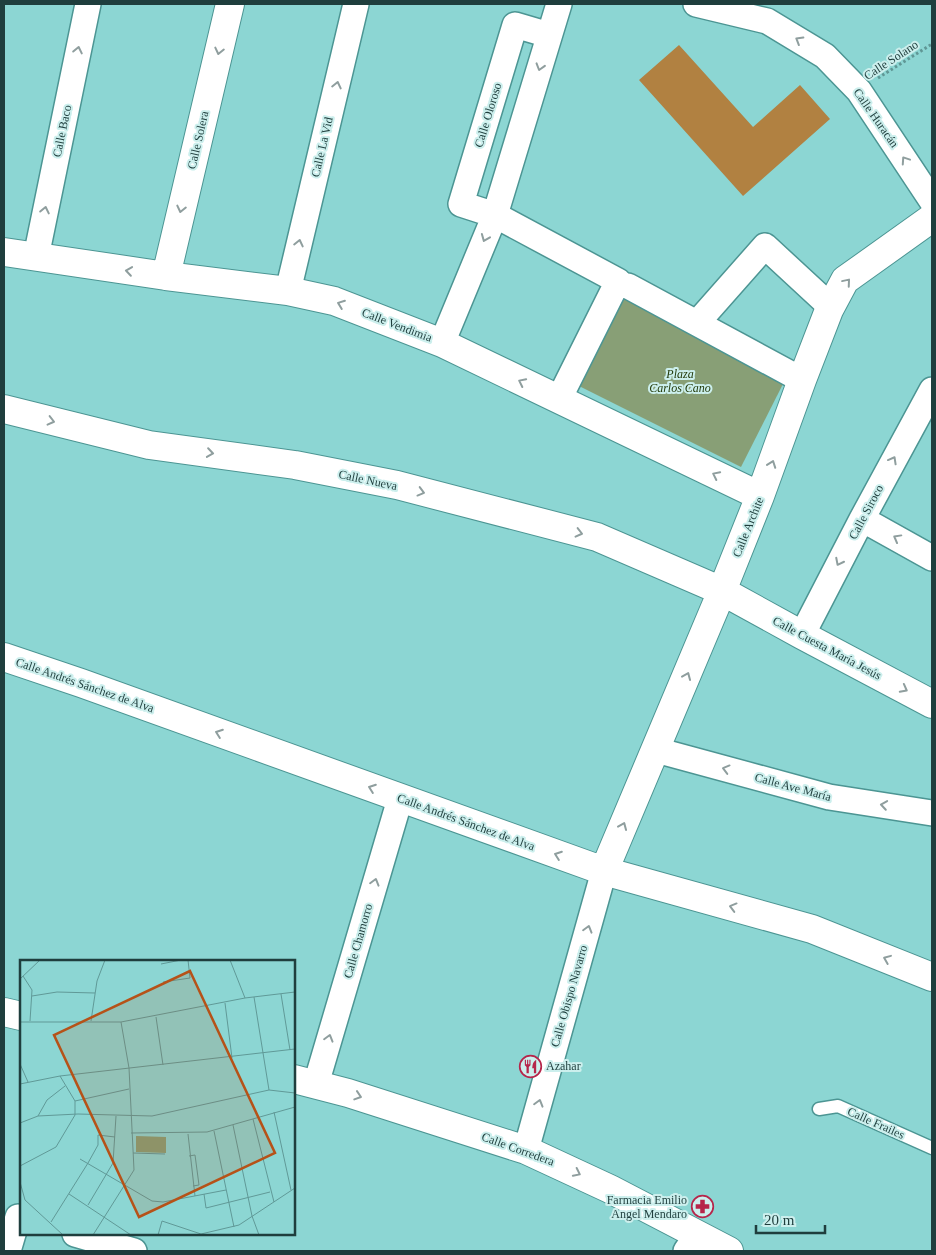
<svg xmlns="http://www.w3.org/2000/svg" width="936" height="1255" font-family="'Times New Roman',serif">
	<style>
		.green { fill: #889f76 }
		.building { fill: #b18141 }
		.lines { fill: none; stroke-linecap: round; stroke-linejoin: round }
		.lane-casing { stroke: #4c9593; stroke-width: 15 }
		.street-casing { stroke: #4c9593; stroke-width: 28 }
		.secondary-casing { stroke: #4c9593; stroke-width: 30 }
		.path { stroke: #5f9795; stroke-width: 3; stroke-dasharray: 2.5 2.5; stroke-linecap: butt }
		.lane { stroke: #fff; stroke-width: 12 }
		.street { stroke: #fff; stroke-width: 25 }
		.secondary { stroke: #fff; stroke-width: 28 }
		.oneway { stroke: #8f9e9e }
		.labels { text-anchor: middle; stroke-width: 4; stroke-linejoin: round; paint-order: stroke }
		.street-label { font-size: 12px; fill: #1f3e3d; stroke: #ccefed }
		.park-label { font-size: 12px; font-style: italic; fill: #233b0b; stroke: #ccefed }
		.poi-label { font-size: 12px; fill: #1f3e3d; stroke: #ccefed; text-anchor: start }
		.inset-road { fill: none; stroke: #609997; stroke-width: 1 }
		.view { fill: #b65218; fill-opacity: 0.15; stroke: #b65218; stroke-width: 2.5 }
		.inset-edge { fill: none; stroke: #1f3e3d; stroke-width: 2.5 }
	</style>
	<rect width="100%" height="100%" fill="#8cd6d3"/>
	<path class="green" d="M619,295L786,378L741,467L575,384Z"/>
	<path class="building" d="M679,45L753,127L800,85L830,119L743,196L639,80Z"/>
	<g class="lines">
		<defs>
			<path id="lane" d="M819,1109L838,1106L932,1148"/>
			<path id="street" d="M696,4L767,21L825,56L859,91L932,201
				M549,35L515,25L461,204L495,215L618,281L559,399
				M36,257L88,4
				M628,286L802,380
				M288,291L356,4
				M697,323L765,246L831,307
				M442,343L495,215L559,4
				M862,519L932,558
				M802,635L862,519L932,390
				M656,750L829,797L932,813
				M316,1084L400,799
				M526,1150L604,871
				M75,1234L134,1251
				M8,1251L18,1217L21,1218
				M686,1251L697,1235"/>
			<path id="secondary" d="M4,252L166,276L288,291L334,301L442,343L760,496
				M166,276L230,4
				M4,409L149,445L295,465L397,485L597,537L722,591L802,635L932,704
				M4,657L81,683L604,871L812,929L932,977
				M604,871L722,591L760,496L802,380L829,310L845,280L932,218
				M4,1012L21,1016
				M294,1079L348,1093L526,1150L610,1189L729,1251"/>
		</defs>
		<use href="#lane" class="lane-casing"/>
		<use href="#street" class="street-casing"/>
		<use href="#secondary" class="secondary-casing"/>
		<path class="path" d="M878,78L932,44"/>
		<use href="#lane" class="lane"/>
		<use href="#street" class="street"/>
		<use href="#secondary" class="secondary"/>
	</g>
	<defs><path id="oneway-chevron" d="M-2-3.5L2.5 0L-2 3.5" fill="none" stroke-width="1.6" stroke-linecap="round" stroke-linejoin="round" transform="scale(1.25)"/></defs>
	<g class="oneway">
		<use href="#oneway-chevron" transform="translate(799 40) rotate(-149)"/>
		<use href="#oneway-chevron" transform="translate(78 50) rotate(-78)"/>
		<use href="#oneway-chevron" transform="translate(219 51) rotate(103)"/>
		<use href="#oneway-chevron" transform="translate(540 67) rotate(107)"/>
		<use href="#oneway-chevron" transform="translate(337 85) rotate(-77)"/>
		<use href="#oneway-chevron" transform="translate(905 160) rotate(-124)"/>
		<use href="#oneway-chevron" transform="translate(181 209) rotate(103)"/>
		<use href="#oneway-chevron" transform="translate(45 210) rotate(-78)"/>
		<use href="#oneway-chevron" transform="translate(485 238) rotate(112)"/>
		<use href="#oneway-chevron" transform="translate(299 243) rotate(-77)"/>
		<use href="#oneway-chevron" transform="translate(129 271) rotate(-172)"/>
		<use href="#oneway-chevron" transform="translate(847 282) rotate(-50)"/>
		<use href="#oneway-chevron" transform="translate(341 304) rotate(-159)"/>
		<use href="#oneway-chevron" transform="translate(522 382) rotate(-154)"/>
		<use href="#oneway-chevron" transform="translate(51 421) rotate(14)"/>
		<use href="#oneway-chevron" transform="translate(210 453) rotate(8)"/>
		<use href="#oneway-chevron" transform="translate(893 460) rotate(-61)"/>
		<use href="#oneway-chevron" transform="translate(772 464) rotate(-70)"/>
		<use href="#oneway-chevron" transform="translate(716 475) rotate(-154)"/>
		<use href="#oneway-chevron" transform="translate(421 492) rotate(15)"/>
		<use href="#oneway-chevron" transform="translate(579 533) rotate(14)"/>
		<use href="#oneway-chevron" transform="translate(897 538) rotate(-151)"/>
		<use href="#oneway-chevron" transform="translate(839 562) rotate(117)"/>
		<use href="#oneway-chevron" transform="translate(687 676) rotate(-67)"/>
		<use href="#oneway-chevron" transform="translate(904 689) rotate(28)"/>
		<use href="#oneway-chevron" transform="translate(219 733) rotate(-160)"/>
		<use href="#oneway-chevron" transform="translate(726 769) rotate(-165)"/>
		<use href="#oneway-chevron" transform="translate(372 788) rotate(-160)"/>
		<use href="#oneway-chevron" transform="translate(884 805) rotate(-171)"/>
		<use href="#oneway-chevron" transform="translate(623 826) rotate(-67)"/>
		<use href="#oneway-chevron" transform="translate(558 855) rotate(-160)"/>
		<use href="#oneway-chevron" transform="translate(375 882) rotate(-74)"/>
		<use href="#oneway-chevron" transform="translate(733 907) rotate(-165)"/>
		<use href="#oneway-chevron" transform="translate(588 929) rotate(-74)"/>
		<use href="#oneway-chevron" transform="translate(887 959) rotate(-158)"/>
		<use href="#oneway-chevron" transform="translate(329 1038) rotate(-74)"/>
		<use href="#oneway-chevron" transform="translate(358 1096) rotate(18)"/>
		<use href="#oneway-chevron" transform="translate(539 1103) rotate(-74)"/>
		<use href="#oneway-chevron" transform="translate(577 1173) rotate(26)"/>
	</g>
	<defs>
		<symbol id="restaurant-ring" viewBox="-11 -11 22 22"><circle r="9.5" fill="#ccefed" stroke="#b6254a" stroke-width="1.5"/><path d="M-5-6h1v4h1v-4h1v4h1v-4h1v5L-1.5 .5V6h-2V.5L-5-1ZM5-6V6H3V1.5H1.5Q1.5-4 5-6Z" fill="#b6254a"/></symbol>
		<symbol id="pharmacy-ring" viewBox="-11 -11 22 22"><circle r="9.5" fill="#ccefed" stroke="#b6254a" stroke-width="1.5"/><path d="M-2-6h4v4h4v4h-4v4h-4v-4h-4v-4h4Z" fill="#b6254a"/></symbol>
	</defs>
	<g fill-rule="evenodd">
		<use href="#restaurant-ring" x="518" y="1054" width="25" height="25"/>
		<use href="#pharmacy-ring" x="690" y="1194" width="25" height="25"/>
	</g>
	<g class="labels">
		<g class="street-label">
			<text transform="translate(891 60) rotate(-33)" y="4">Calle Solano</text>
			<text transform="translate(488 115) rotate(-73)" y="4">Calle Oloroso</text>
			<text transform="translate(876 118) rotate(55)" y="4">Calle Huracán</text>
			<text transform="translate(62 131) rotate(-78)" y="4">Calle Baco</text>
			<text transform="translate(198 140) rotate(-77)" y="4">Calle Solera</text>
			<text transform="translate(322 147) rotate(-77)" y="4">Calle La Vid</text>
			<text transform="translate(397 325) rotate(21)" y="4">Calle Vendimia</text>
			<text transform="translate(368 480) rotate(12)" y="4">Calle Nueva</text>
			<text transform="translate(866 512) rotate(-62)" y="4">Calle Siroco</text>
			<text transform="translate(748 527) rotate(-68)" y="4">Calle Archite</text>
			<text transform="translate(827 648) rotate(28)" y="4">Calle Cuesta María Jesús</text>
			<text transform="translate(85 685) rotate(19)" y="4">Calle Andrés Sánchez de Alva</text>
			<text transform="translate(793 787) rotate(15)" y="4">Calle Ave María</text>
			<text transform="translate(466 822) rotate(20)" y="4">Calle Andrés Sánchez de Alva</text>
			<text transform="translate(358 941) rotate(-74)" y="4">Calle Chamorro</text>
			<text transform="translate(569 996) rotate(-74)" y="4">Calle Obispo Navarro</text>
			<text transform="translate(876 1123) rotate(24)" y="4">Calle Frailes</text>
			<text transform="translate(518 1149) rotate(20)" y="4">Calle Corredera</text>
		</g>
		<g class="park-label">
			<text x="680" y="378">Plaza<tspan x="680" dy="14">Carlos Cano</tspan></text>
		</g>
		<g class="poi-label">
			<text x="546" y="1070">Azahar</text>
			<text x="687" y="1204" text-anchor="end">Farmacia Emilio<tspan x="687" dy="14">Angel Mendaro</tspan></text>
		</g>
	</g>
	<g transform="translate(20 960)">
		<rect width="275" height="275" fill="#8cd6d3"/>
		<path d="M116,176L146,177V193L116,192Z" fill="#889f76"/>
		<path class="inset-road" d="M210,0L225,38M141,4L161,0M3,16L12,30L10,61M0,19L20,0M143,22L170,18L168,0M261,34L270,90M12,36L37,32L75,33M234,37L249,130M205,43L212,98M136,57L143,105M71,61L77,21L85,0M0,62H101L225,38L275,32M0,104L8,122M0,124L40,116L275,89M55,141L109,129M254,152L271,230M18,156L27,140L45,126M233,159L254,242M0,163L18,156L58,154L132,156L249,130L275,133M213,165L232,256L239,275M194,171L214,267M111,173L187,172L275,147M168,174L175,236M113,193L145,194M169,196L175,195L179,225L173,226M60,199L132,241L143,242L206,230M0,206L36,187L55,155V141L40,116M0,222L5,240M49,234L111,275M184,234L186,248L250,232M5,240L43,275M68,245L93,203L96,156M31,262L68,203L78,185V175L95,177M73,275L114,210L109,108L101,62M138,275L142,261L181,274L219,265L275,228"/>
		<path class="view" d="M170,11L255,193L119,257L34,75Z"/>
		<rect width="275" height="275" class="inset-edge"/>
	</g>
	<rect width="936" height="1255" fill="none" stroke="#1f3e3d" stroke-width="10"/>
	<path d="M756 1225v8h69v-8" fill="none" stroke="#1f3e3d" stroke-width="2.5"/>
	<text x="764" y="1225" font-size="15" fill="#1f3e3d" stroke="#ccefed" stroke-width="4" paint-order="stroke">20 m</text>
</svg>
